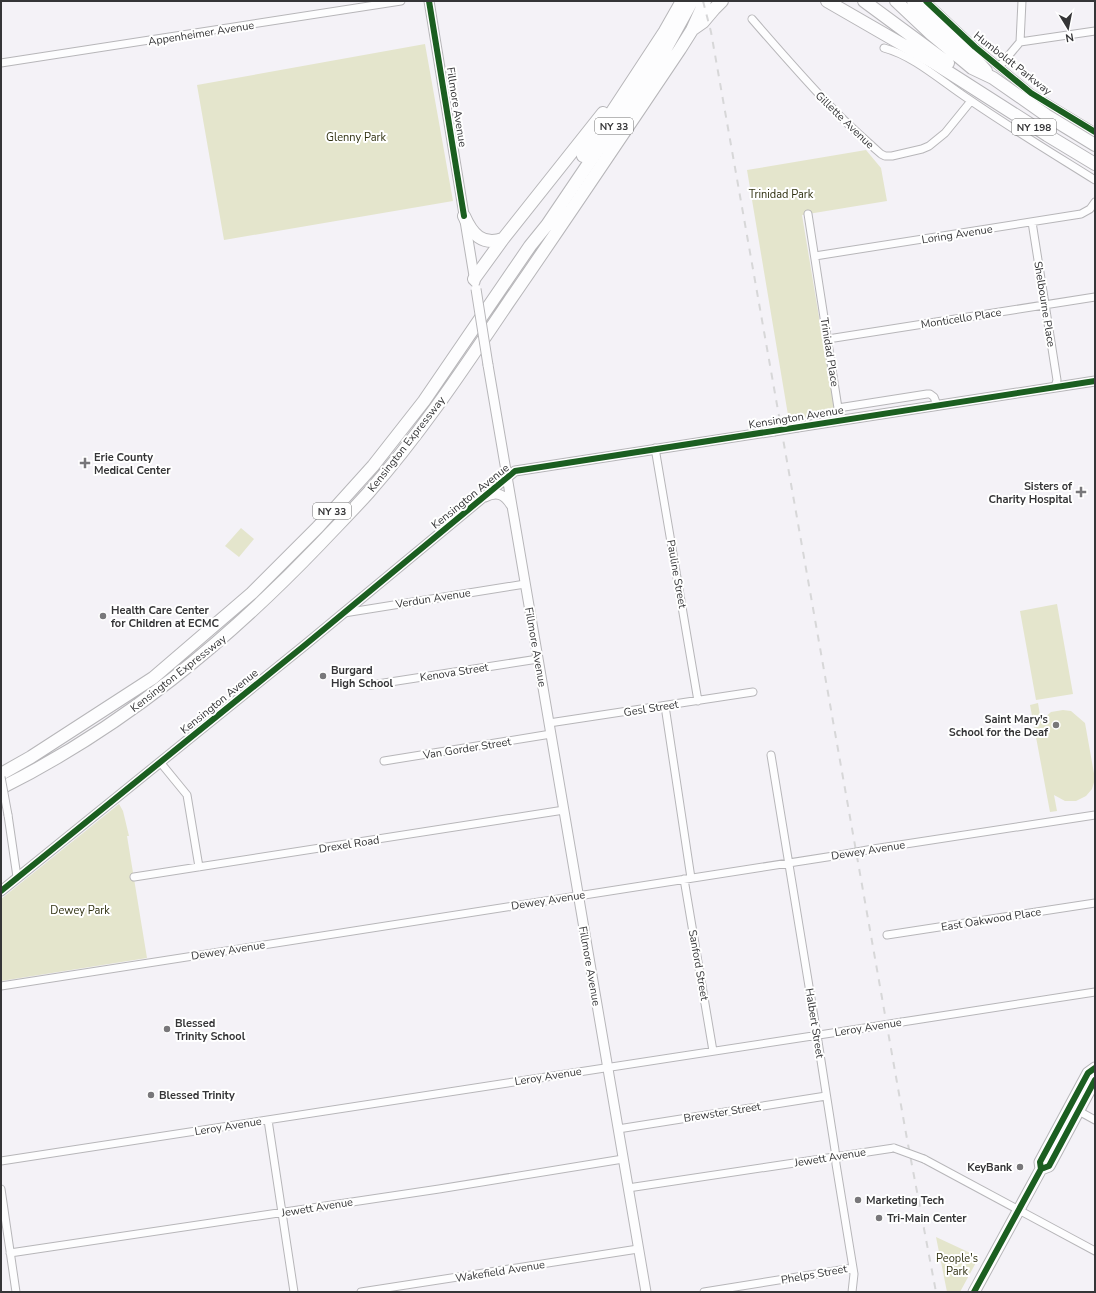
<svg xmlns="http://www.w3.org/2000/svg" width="1096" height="1293" font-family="'Nunito Sans',sans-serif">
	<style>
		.green { fill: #e4e5cc }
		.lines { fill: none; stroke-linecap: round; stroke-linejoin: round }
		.street-casing { stroke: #b7b6b9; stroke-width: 9 }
		.secondary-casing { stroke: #b7b6b9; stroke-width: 11 }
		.primary-casing { stroke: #b7b6b9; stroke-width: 13 }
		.highway-casing { stroke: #b7b6b9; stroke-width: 14 }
		.street { stroke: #fdfdfe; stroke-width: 7 }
		.secondary { stroke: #fdfdfe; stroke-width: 9 }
		.primary { stroke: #fdfdfe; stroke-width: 11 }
		.highway { stroke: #fdfdfe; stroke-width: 12 }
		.rail { stroke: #d7d7d8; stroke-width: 2; stroke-dasharray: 7 7; stroke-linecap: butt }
		.street-bridge-casing { stroke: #b7b6b9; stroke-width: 9; stroke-linecap: butt }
		.secondary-bridge-casing { stroke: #b7b6b9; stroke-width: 11; stroke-linecap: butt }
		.street-bridge { stroke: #fdfdfe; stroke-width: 7 }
		.secondary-bridge { stroke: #fdfdfe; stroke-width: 9 }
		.cycleway-casing { stroke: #fff; stroke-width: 8 }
		.cycleway { stroke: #1b5e20; stroke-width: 6 }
		.poi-dot { fill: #78777a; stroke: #fff; stroke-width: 1.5 }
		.labels { text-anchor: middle; stroke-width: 4; stroke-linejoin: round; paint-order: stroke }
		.shield { fill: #fff; stroke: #727273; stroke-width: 1 }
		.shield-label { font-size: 10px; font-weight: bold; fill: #353537 }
		.street-label { font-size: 11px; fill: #353537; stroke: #fff }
		.park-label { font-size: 11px; fill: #303111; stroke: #fff }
		.poi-label { font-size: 11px; font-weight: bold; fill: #353537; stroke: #fff; text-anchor: start }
	</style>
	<rect width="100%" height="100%" fill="#f4f2f7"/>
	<path class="green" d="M425,44L453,201L224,240L197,85Z
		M866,150L881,168L887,201L802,215L835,413L789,421L747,170Z
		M241,528L254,539L239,557L225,546Z
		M1057,604L1073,694L1036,700L1020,611Z
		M1038,703L1041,721L1051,712L1063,710L1071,711L1085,723L1095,779L1092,789L1086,796L1076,801H1065L1054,795L1057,811L1050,812L1030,705Z
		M119,804L123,811L129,836H127L147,958L1,981V899Z
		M936,1237L979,1257L960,1292H947Z"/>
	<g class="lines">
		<defs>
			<path id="street" d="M926,1L975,47L1031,93L1095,132
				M752,19C778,49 804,79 832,108C847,124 864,139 881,154L885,156H892L922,149L929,146L945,133L971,101
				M1020,42L1095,31
				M1020,42L1022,1
				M884,48C914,56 941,81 967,98C1009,127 1052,153 1095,180
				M1,63L401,1
				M999,67L1020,42
				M808,214L838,408L927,394H930L934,397L937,405
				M1032,222L1057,380L1055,387
				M815,256L1081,214L1090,209L1095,202
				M828,339L1095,297
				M655,448L698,701
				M344,613L525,584
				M371,685L538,659
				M665,706L691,878
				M549,723L753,692
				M771,755L817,1035L835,1150L836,1164L854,1274L852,1292
				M384,761L551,734
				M160,762L187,795L199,867
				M8,815L17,877
				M873,849L1095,815
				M134,877L564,810
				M684,879L713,1051
				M887,935L1095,903
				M1,986L840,855
				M902,1022L1095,992
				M1075,1109L1095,1120
				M268,1120L294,1292
				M618,1129L826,1096
				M924,1159L1095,1251
				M1,1161L871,1027
				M628,1188L894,1148
				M1,1189L16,1292
				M10,1253L439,1189L623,1159
				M361,1292L638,1249
				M704,1292L853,1268"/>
			<path id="secondary" d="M429,1L475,282
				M488,365L646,1292
				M798,427L1095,381
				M485,497C497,491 504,494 511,505
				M1,891L305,645L515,471L774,431"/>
			<path id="primary" d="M1041,1169L1049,1166L1095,1080
				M974,1292L1041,1169L1040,1162L1088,1073L1095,1068"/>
			<path id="highway" d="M827,1L931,61L1047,135L1095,164
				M864,1L948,63
				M896,1L931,34L972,68L993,78L1046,115L1095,145
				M913,1L929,17L978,62L986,71
				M693,29L703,22L714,9L722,1
				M583,156L665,31L682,1
				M464,216C472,234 482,246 503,239
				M474,279L503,239L603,113
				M1,774L31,757L153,678L252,593L318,527L373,466L424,401L530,246L547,225L664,52L692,1
				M1,788C123,727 226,642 320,544C336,527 353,510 369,492C421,433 464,368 508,303C566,219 623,134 680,49L692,30L705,1"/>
		</defs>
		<use href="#street" class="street-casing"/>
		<use href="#secondary" class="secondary-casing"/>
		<use href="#primary" class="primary-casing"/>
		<use href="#highway" class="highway-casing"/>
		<use href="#street" class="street"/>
		<use href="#secondary" class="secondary"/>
		<use href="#primary" class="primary"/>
		<use href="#highway" class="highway"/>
		<path class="rail" d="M703,1L711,32L717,66L907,1139L936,1292"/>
		<defs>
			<path id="street-bridge" d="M1,777L8,815
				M840,855L873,849
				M871,1027L902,1022
				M894,1148L924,1159"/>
			<path id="secondary-bridge" d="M476,289L488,365
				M774,431L798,427"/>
		</defs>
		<use href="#street-bridge" class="street-bridge-casing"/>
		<use href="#secondary-bridge" class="secondary-bridge-casing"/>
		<use href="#street-bridge" class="street-bridge"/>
		<use href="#secondary-bridge" class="secondary-bridge"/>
		<defs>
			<path id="cycleway" d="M429,1L464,216
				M926,1L975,47L1031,93L1095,132
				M1,891L305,645L515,471L1095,381
				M1041,1169L1049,1166L1095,1080
				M974,1292L1041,1169L1040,1162L1088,1073L1095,1068"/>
		</defs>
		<use href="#cycleway" class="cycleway-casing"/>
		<use href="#cycleway" class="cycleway"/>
	</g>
	<g class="poi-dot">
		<path d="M83 457h4v4h4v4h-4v4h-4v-4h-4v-4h4z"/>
		<path d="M1079 486h4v4h4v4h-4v4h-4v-4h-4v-4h4z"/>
		<circle cx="103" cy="616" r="4"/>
		<circle cx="323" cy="676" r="4"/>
		<circle cx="1056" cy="725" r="4"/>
		<circle cx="167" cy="1029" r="4"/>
		<circle cx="151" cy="1095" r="4"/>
		<circle cx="1020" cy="1167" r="4"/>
		<circle cx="858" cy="1200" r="4"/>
		<circle cx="879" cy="1218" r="4"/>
	</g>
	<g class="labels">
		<g class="shield">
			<rect x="595" y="118" width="38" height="16" rx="3"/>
			<rect x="1012" y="119" width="44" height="16" rx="3"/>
			<rect x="313" y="503" width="38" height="16" rx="3"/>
		</g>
		<g class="shield-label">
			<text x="614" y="130">NY 33</text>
			<text x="1034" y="131">NY 198</text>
			<text x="332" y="515">NY 33</text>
		</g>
		<g class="street-label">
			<text transform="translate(201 33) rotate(-9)" y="4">Appenheimer Avenue</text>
			<text transform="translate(1013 63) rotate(38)" y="4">Humboldt Parkway</text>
			<text transform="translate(457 107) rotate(81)" y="4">Fillmore Avenue</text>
			<text transform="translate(845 120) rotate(44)" y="4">Gillette Avenue</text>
			<text transform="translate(957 234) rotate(-9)" y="4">Loring Avenue</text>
			<text transform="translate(1045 304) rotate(81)" y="4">Shelbourne Place</text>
			<text transform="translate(961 318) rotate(-9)" y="4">Monticello Place</text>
			<text transform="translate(830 352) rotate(81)" y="4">Trinidad Place</text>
			<text transform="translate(796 417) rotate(-9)" y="4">Kensington Avenue</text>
			<text transform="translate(406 444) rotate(-52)" y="4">Kensington Expressway</text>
			<text transform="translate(470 496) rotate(-39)" y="4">Kensington Avenue</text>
			<text transform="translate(677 574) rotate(80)" y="4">Pauline Street</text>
			<text transform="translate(433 598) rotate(-9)" y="4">Verdun Avenue</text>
			<text transform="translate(536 647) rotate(80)" y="4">Fillmore Avenue</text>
			<text transform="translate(454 672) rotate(-9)" y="4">Kenova Street</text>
			<text transform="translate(178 673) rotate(-38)" y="4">Kensington Expressway</text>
			<text transform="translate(219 701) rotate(-39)" y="4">Kensington Avenue</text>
			<text transform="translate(651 708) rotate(-9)" y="4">Gesl Street</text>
			<text transform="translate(467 748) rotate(-9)" y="4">Van Gorder Street</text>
			<text transform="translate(349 844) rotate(-9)" y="4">Drexel Road</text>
			<text transform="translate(868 850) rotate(-9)" y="4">Dewey Avenue</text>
			<text transform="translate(548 900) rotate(-9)" y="4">Dewey Avenue</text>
			<text transform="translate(991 919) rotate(-9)" y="4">East Oakwood Place</text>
			<text transform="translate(228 950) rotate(-9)" y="4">Dewey Avenue</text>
			<text transform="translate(699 965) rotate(80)" y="4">Sanford Street</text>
			<text transform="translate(590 966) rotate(80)" y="4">Fillmore Avenue</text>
			<text transform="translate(815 1023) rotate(81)" y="4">Halbert Street</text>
			<text transform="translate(868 1027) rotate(-9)" y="4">Leroy Avenue</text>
			<text transform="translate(548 1076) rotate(-9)" y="4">Leroy Avenue</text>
			<text transform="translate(722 1112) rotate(-9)" y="4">Brewster Street</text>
			<text transform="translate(228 1126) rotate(-9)" y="4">Leroy Avenue</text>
			<text transform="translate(830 1157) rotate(-9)" y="4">Jewett Avenue</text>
			<text transform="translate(317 1207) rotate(-9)" y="4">Jewett Avenue</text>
			<text transform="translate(500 1271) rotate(-9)" y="4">Wakefield Avenue</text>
			<text transform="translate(814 1274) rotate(-10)" y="4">Phelps Street</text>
		</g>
		<g class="park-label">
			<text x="356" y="141">Glenny Park</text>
			<text x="781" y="198">Trinidad Park</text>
			<text x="80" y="914">Dewey Park</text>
			<text x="957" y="1262">People's<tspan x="957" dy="13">Park</tspan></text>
		</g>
		<g class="poi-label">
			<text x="94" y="461">Erie County<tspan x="94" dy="13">Medical Center</tspan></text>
			<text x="1072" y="490" text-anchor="end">Sisters of<tspan x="1072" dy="13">Charity Hospital</tspan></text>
			<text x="111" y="614">Health Care Center<tspan x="111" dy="13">for Children at ECMC</tspan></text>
			<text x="331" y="674">Burgard<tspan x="331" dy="13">High School</tspan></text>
			<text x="1048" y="723" text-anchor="end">Saint Mary's<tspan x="1048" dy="13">School for the Deaf</tspan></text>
			<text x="175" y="1027">Blessed<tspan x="175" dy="13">Trinity School</tspan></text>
			<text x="159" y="1099">Blessed Trinity</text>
			<text x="1012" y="1171" text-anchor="end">KeyBank</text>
			<text x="866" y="1204">Marketing Tech</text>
			<text x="887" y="1222">Tri-Main Center</text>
		</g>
	</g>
	<rect width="1096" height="1293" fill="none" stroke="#353537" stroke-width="4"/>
	<g transform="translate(1068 28) rotate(170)" stroke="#ffffff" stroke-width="3" paint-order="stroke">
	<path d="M0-3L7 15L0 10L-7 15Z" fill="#353537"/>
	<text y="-6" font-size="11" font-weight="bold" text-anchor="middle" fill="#353537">N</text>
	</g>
</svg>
